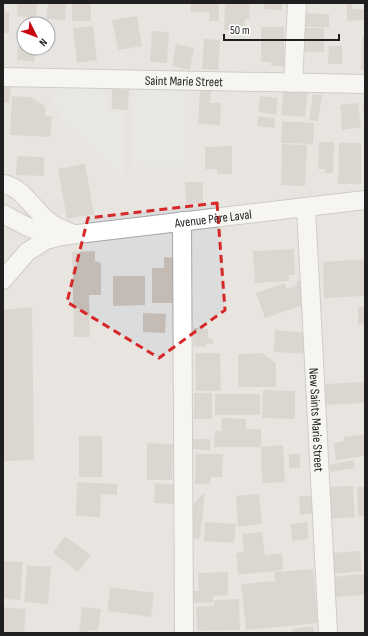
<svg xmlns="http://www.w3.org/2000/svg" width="368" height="636" font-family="'Sofia Sans Condensed',sans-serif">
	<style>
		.residential { fill: #dddcdc; fill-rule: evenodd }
		.parking { fill: #dfdfdf }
		.building { fill: #c4bbb5 }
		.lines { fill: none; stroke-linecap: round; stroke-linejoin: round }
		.minor-casing { stroke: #a6a6a6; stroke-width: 20 }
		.minor { stroke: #fff; stroke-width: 18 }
		.marked { fill: none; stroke: #d62828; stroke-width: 3; stroke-dasharray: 8 5; stroke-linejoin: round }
		.labels { text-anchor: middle; stroke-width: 3; stroke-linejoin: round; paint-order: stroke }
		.street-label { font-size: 13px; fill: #1f1f1f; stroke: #fff }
	</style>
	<rect width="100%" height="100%" fill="#f0ece6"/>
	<path class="residential" d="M3,3H365V633H3ZM24,24H48V48H24Z"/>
	<path class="parking" d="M132,84H185L184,168L131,167Z
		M50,87L108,88L107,112H126L125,184L65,126L50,102Z"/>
	<path class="building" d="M18,3H37L36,18L17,16Z
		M48,3H66L65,20L46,19Z
		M72,3H91V21H72Z
		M191,3H219V21H209V12H191Z
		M225,3H250L249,19H245L244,31L224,30Z
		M264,3H282V10L263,9Z
		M347,3H352V9H365V20L347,21Z
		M3,7H5V12H9V33H3Z
		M302,13L329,14V27H302Z
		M137,16L142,46L118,50L112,20Z
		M93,26L97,60L77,63L73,28Z
		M261,27H284V66H271V62H261Z
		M305,28H324V52H305Z
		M152,31L169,32L167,63L150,62Z
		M362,38H365V70H361Z
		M19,39H24V48H36L34,62L17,60Z
		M204,39L220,40L218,70L202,69Z
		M176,44L194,48L190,70L172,66Z
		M329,46H342V64H328Z
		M3,85L11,86L9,103H3Z
		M284,87L308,89L305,117L281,115Z
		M112,89L129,90L128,110L112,109Z
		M200,91H211L210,103H221L220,125L198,124Z
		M313,94L322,95L318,121L309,120Z
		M12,96L30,97L45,106V116H52L50,137L10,135Z
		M260,96L278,98L276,115L258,112Z
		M358,103L361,127L342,130L340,105Z
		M363,103H365V118L364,119Z
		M258,116L275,118L274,128L257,126Z
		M282,121L314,123L313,144L281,143Z
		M319,142H334L333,173H325V169H318Z
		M339,143H361V184H338Z
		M282,144L307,145L305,186L281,185Z
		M232,146V174H217V169H205V147Z
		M17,156L44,157V176L16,175Z
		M85,164L94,214L67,219L58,169Z
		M185,182H203V203L186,204Z
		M294,249L295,275H289V281L255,283L253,251Z
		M95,251V261L101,263V295H89L90,337H74L72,252Z
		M164,257L180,258V303H152V268H164Z
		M365,259V296L324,298L323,262Z
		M113,276H145V305L113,306Z
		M301,280L309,303L265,318L256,293L285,283L287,289L297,285L296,282Z
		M32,307L34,460L3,461V310Z
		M358,307H365V324L358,325Z
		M143,313L166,314L165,333L143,332Z
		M194,328L208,329V338L213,339V344H206V347L193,346Z
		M275,330L310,333L309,354L274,352Z
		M195,353H220L221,391H196Z
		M262,353L276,363V387H238V354Z
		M365,382V403L325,405L324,384Z
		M263,390L295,391V419L262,418Z
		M194,393H212V419H194Z
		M215,394H260V415H215Z
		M222,418L246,419V429H261V447H214L215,431H221Z
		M365,434V456L336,460L334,443L344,441V437Z
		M79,436H102V477H79Z
		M191,439H210V450L191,449Z
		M147,443L173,444L172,480H147Z
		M283,445L285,482L262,483L261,447Z
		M196,454H223L222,477H211L210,484H195Z
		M289,454H300V468H289Z
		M353,460L355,468L331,472L329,465Z
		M77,482L117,484V495L101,494L100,517L76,516Z
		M155,483L176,485L174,504L154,503Z
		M353,486L355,517L328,519L327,487Z
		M357,487H365V516H358Z
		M205,492L200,539L188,538L191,509L199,497Z
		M259,494L262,524L238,527L236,496Z
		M299,496H316L317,513L300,515Z
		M205,522L236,524L234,543L204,541Z
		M307,522L309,539L292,541L291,524Z
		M262,532L265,555L282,553L283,570L238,575L236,553L244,552L242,534Z
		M65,536L91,555L78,572L53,553Z
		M360,551L362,571L331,574L330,553Z
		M3,561L23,562L20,600L3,599Z
		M27,565L51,567L48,604L24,602Z
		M313,569L318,623L246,630L241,584L275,581L274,572Z
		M228,572V595L213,596V602L189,603V591H199L198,573Z
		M364,574L365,595L334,597L333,577Z
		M110,587L154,593L151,617L107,611Z
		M239,599L240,630L197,631L196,607L214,606V600Z
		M3,607L26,609L24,633H3Z
		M82,607L101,609L98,631L88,630L87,633H79Z
		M313,626L314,633H293L292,629Z"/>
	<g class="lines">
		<defs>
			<g id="minor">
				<path id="s1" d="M3,77L365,84"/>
				<path d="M293,83L297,3"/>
				<path d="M4,184C23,188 33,209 48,221C55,227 65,230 73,234"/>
				<path id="s2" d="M306,207L328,633"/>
				<path d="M3,214C24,225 36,233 60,236"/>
				<path d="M182,221L184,633"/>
				<path id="s3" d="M3,280L27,252L46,240L61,236L365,200"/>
			</g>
		</defs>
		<use href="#minor" class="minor-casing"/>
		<use href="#minor" class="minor"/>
	</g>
	<path d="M0 0H368V636H0ZM217,203L225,310L159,358L67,302L88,218Z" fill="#f0ece6" fill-opacity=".55" fill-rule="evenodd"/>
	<path class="marked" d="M217,203L225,310L159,358L67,302L88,218Z"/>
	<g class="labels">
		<g class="street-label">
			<text dy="5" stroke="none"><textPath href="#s1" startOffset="181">Saint Marie Street</textPath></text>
			<text dy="5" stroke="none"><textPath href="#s3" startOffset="228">Avenue Père Laval</textPath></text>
			<text dy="5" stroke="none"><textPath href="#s2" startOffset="213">New Saints Marie Street</textPath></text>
		</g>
	</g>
	<rect width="368" height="636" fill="none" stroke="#1f1f1f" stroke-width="8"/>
	<g transform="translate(36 36) rotate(132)"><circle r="19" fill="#ffffff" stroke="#a5a5a5"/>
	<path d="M0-3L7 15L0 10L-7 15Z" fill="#c80610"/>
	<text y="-6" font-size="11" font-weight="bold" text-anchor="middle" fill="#1f1f1f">N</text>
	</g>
	<path d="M224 34v6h115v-6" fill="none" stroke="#1f1f1f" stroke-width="2"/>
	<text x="230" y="34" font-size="12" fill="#1f1f1f" stroke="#ffffff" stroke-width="3" paint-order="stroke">50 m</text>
</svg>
